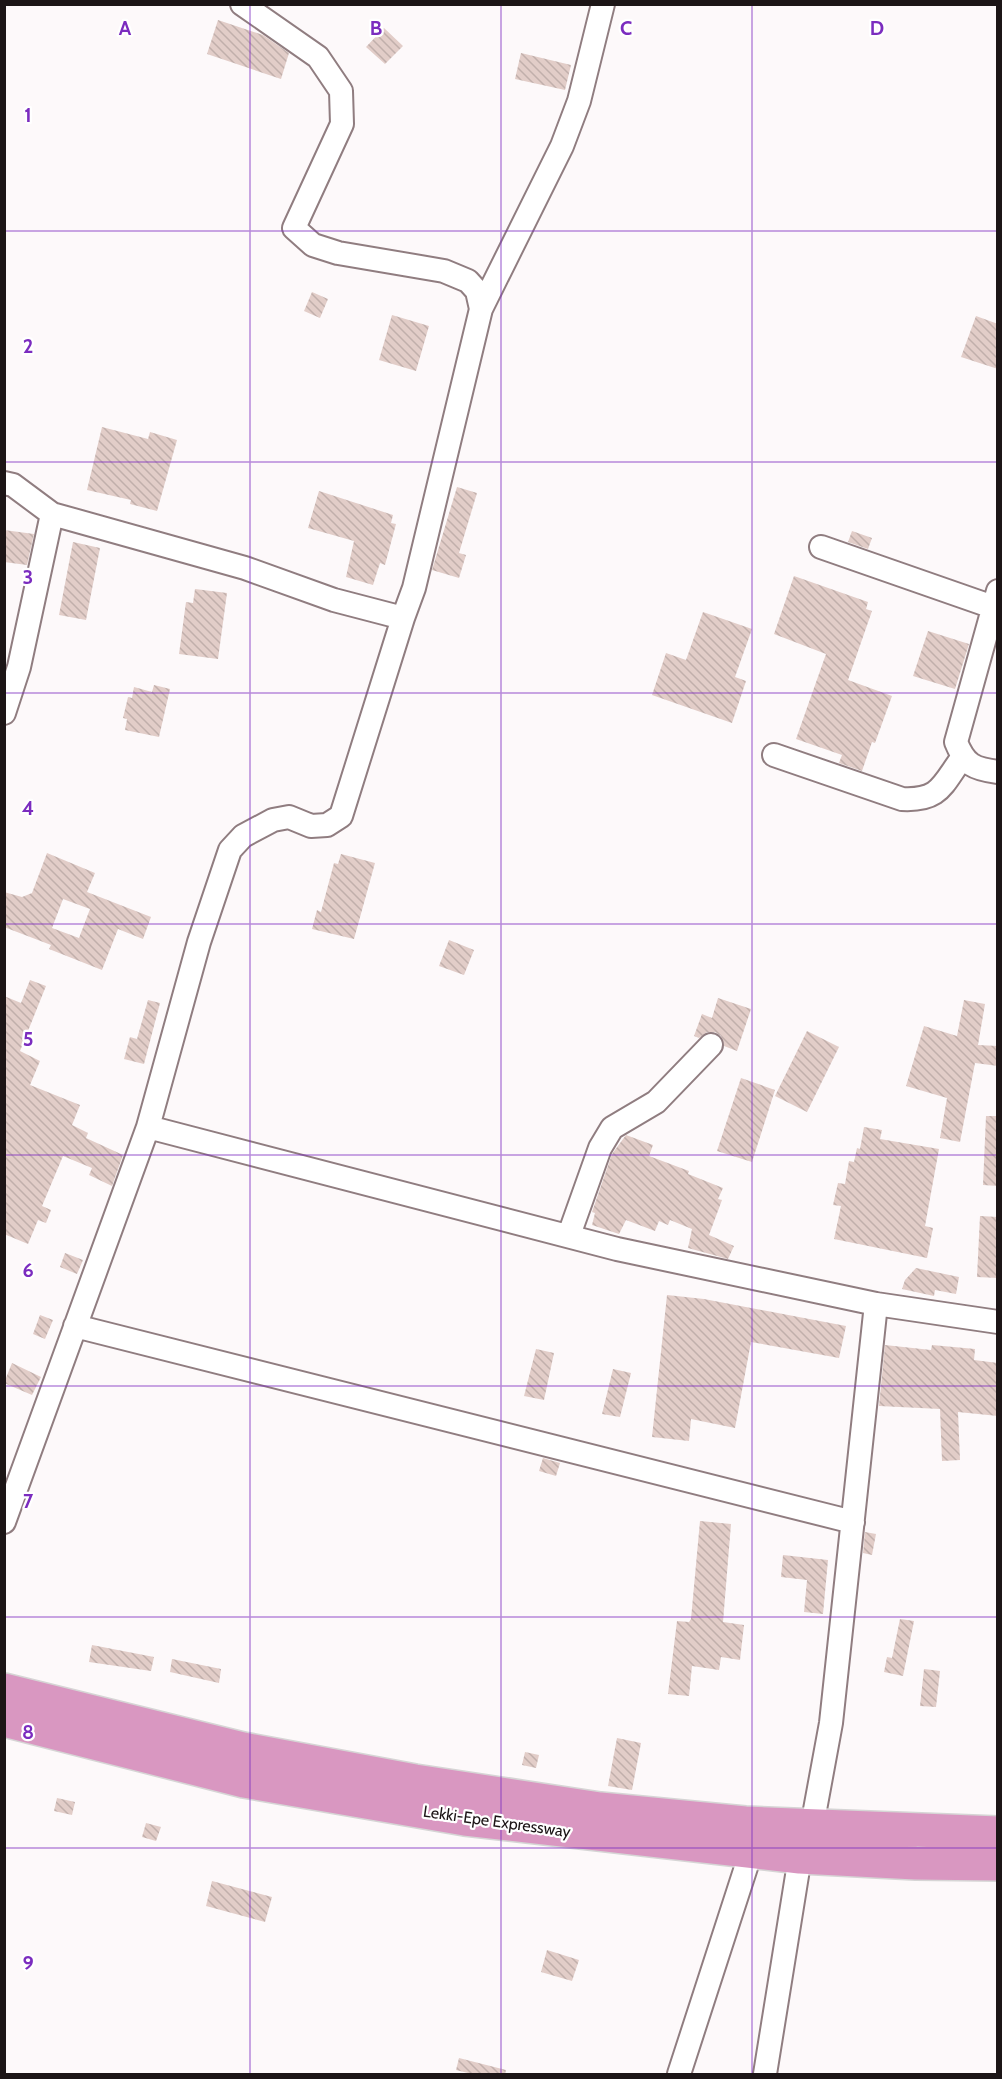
<svg xmlns="http://www.w3.org/2000/svg" width="1002" height="2079" font-family="Cabin,sans-serif">
	<style>
		.building { fill: url(#building-back-hatch); fill-rule: evenodd }
		.lines { fill: none; stroke-linecap: round; stroke-linejoin: round }
		.minor-casing { stroke: #907d80; stroke-width: 26 }
		.highway-casing { stroke: #d6d5d5; stroke-width: 36 }
		.minor { stroke: #fff; stroke-width: 22 }
		.highway { stroke: #d997c1; stroke-width: 33 }
		.grid { fill: none; stroke: #7b2cbf; stroke-width: 1.5; stroke-opacity: 0.55 }
		.labels { text-anchor: middle; stroke-width: 4.5; stroke-linejoin: round; paint-order: stroke }
		.street-label { font-size: 16px; fill: #1c1516; stroke: #fff }
		.grid-label { font-size: 20px; text-anchor: middle; font-weight: bold; fill: #7b2cbf; stroke: #fff; stroke-width: 4.5; stroke-linejoin: round; paint-order: stroke }
	</style>
	<defs>
		<pattern id="building-back-hatch" width="6" height="6" patternUnits="userSpaceOnUse" patternTransform="scale(1.5)"><rect width="6" height="6" fill="#e2cdc8"/><path d="M-1 5l2 2M0 0l6 6M5-1l2 2" fill="none" stroke="#c1afab"/></pattern>
	</defs>
	<rect width="100%" height="100%" fill="#fdf9fa"/>
	<path class="building" d="M218,20L263,35L289,53L281,79L207,54Z
		M384,28L403,46L385,64L366,47Z
		M521,53L571,65L565,90L515,79Z
		M312,292L328,299L320,318L304,311Z
		M392,315L429,326L416,371L379,360Z
		M976,316L998,324V369L961,357Z
		M102,427L148,439L150,432L177,440L157,511L130,504L131,500L87,490Z
		M457,487L477,493L459,553L466,555L459,578L432,570Z
		M319,491L393,515L391,523L396,524L385,565L380,563L373,585L346,577L354,541L308,528Z
		M4,530L34,534L27,565L4,562Z
		M852,531L872,538L868,549L848,542Z
		M73,542L100,548L86,620L59,615Z
		M794,576L868,602L866,609L872,611L848,680L892,696L875,743L872,742L862,771L839,763L842,755L796,739L826,654L774,634Z
		M195,589L227,593L218,659L179,654L186,602L193,603Z
		M703,612L752,629L735,677L746,681L732,723L652,695L666,653L686,660Z
		M928,631L969,644L955,689L913,676Z
		M154,685L170,689L159,737L125,730L127,719L123,718L128,697L132,698L134,687L152,692Z
		M47,853L95,873L87,892L151,917L143,939L118,929L102,970L49,949L51,945L4,927V892L22,897L32,893ZM63,899L90,909L79,938L52,928Z
		M341,854L375,863L354,939L312,929L317,910L321,912L334,863L338,864Z
		M449,940L474,950L464,975L439,966Z
		M30,980L46,986L20,1051L40,1061L30,1085L80,1105L72,1125L88,1133L86,1138L123,1155L112,1186L89,1175L92,1168L63,1156L42,1206L51,1210L46,1223L38,1220L28,1244L4,1234V996L21,1003Z
		M718,998L751,1009L737,1051L724,1046L721,1036L715,1032H707L699,1038L694,1036L702,1014L712,1018Z
		M148,1000L160,1003L144,1064L124,1059L130,1037L137,1039Z
		M964,1000L985,1004L978,1045L998,1046V1066L975,1063L960,1142L940,1138L947,1098L906,1086L924,1026L957,1036Z
		M807,1031L839,1047L807,1112L775,1096Z
		M741,1078L775,1090L752,1162L717,1151Z
		M986,1116H998V1186L983,1185Z
		M864,1127L882,1130L880,1139L939,1149L925,1226L933,1228L927,1258L834,1239L841,1206L833,1205L838,1183L845,1184L849,1161L854,1162L857,1148L860,1149Z
		M626,1135L653,1145L649,1156L689,1171L688,1174L723,1188L718,1199L722,1200L709,1235L734,1246L728,1259L688,1248L692,1229L670,1220L668,1225L659,1221L655,1231L626,1220L619,1234L592,1225L595,1213L592,1212L612,1154Z
		M980,1216L998,1217V1278L977,1277Z
		M65,1253L83,1260L77,1274L60,1267Z
		M916,1268L959,1277L956,1294L935,1290L934,1296L902,1289L905,1280Z
		M667,1295L704,1299L846,1326L839,1358L751,1342L735,1428L691,1419L689,1441L652,1437Z
		M40,1315L53,1320L45,1339L33,1334Z
		M885,1345L931,1350L932,1345L975,1349L974,1360L998,1363V1416L958,1412L960,1460L942,1461L940,1409L879,1406Z
		M536,1349L554,1353L544,1400L524,1396Z
		M12,1363L41,1377L32,1395L4,1383Z
		M613,1369L631,1373L620,1417L602,1414Z
		M543,1458L560,1463L556,1476L539,1471Z
		M700,1521L731,1524L723,1622L744,1625L740,1660L721,1657L719,1670L692,1666L689,1696L668,1694L677,1621L689,1622L691,1619Z
		M865,1532L876,1534L872,1555L863,1553Z
		M783,1555L828,1560L823,1614L804,1612L807,1580L781,1577Z
		M900,1619L914,1621L903,1676L884,1672L887,1657L892,1658Z
		M92,1645L154,1657L151,1671L89,1662Z
		M172,1659L221,1669L219,1683L170,1672Z
		M924,1669L940,1671L936,1707L920,1706Z
		M617,1738L641,1743L632,1790L608,1786Z
		M525,1752L539,1755L536,1768L522,1765Z
		M57,1798L75,1802L72,1815L54,1811Z
		M146,1823L161,1827L156,1841L142,1837Z
		M212,1881L272,1897L265,1922L206,1906Z
		M547,1950L579,1960L572,1981L541,1972Z
		M459,2058L506,2070L505,2074H472L456,2070Z"/>
	<g class="lines">
		<defs>
			<path id="minor" d="M481,309L562,146L579,101L603,4
				M4,483L13,485L52,514L245,568L334,600L403,618L414,588L481,309L477,291L468,281L444,271L338,253L313,245L294,228L342,124L341,91L318,57L242,4
				M821,547L993,607
				M998,591L956,742C965,765 974,769 998,772
				M4,713L19,667L52,514
				M774,755L902,799C940,801 942,785 962,758
				M148,1127L617,1249L876,1304L998,1322
				M569,1235L600,1148L612,1128L656,1102L711,1045
				M75,1326L853,1522
				M4,1522L148,1127L199,942L230,850L243,836L273,820L289,817L311,826L327,825L341,816L403,618
				M812,1826L831,1723L876,1304
				M679,2074L751,1852
				M765,2074L800,1857"/>
			<path id="highway" d="M4,1690L243,1749L415,1781L600,1809L745,1823L998,1833
				M4,1720L244,1781L465,1819L800,1857L916,1863L998,1864"/>
		</defs>
		<use href="#minor" class="minor-casing"/>
		<use href="#highway" class="highway-casing"/>
		<use href="#minor" class="minor"/>
		<use href="#highway" class="highway"/>
	</g>
	<path class="grid" d="M250,4V2074M501,4V2074M752,4V2074M4,231H998M4,462H998M4,693H998M4,924H998M4,1155H998M4,1386H998M4,1617H998M4,1848H998"/>
	<g class="labels">
		<g class="street-label">
			<text transform="translate(497 1821) rotate(8)" y="6">Lekki-Epe Expressway</text>
		</g>
	</g>
	<g class="grid-label">
		<text x="125" y="35">A</text>
		<text x="376" y="35">B</text>
		<text x="626" y="35">C</text>
		<text x="877" y="35">D</text>
		<text x="28" y="122">1</text>
		<text x="28" y="353">2</text>
		<text x="28" y="584">3</text>
		<text x="28" y="815">4</text>
		<text x="28" y="1046">5</text>
		<text x="28" y="1277">6</text>
		<text x="28" y="1508">7</text>
		<text x="28" y="1739">8</text>
		<text x="28" y="1970">9</text>
	</g>
	<rect width="1002" height="2079" fill="none" stroke="#1c1516" stroke-width="12"/>
</svg>
